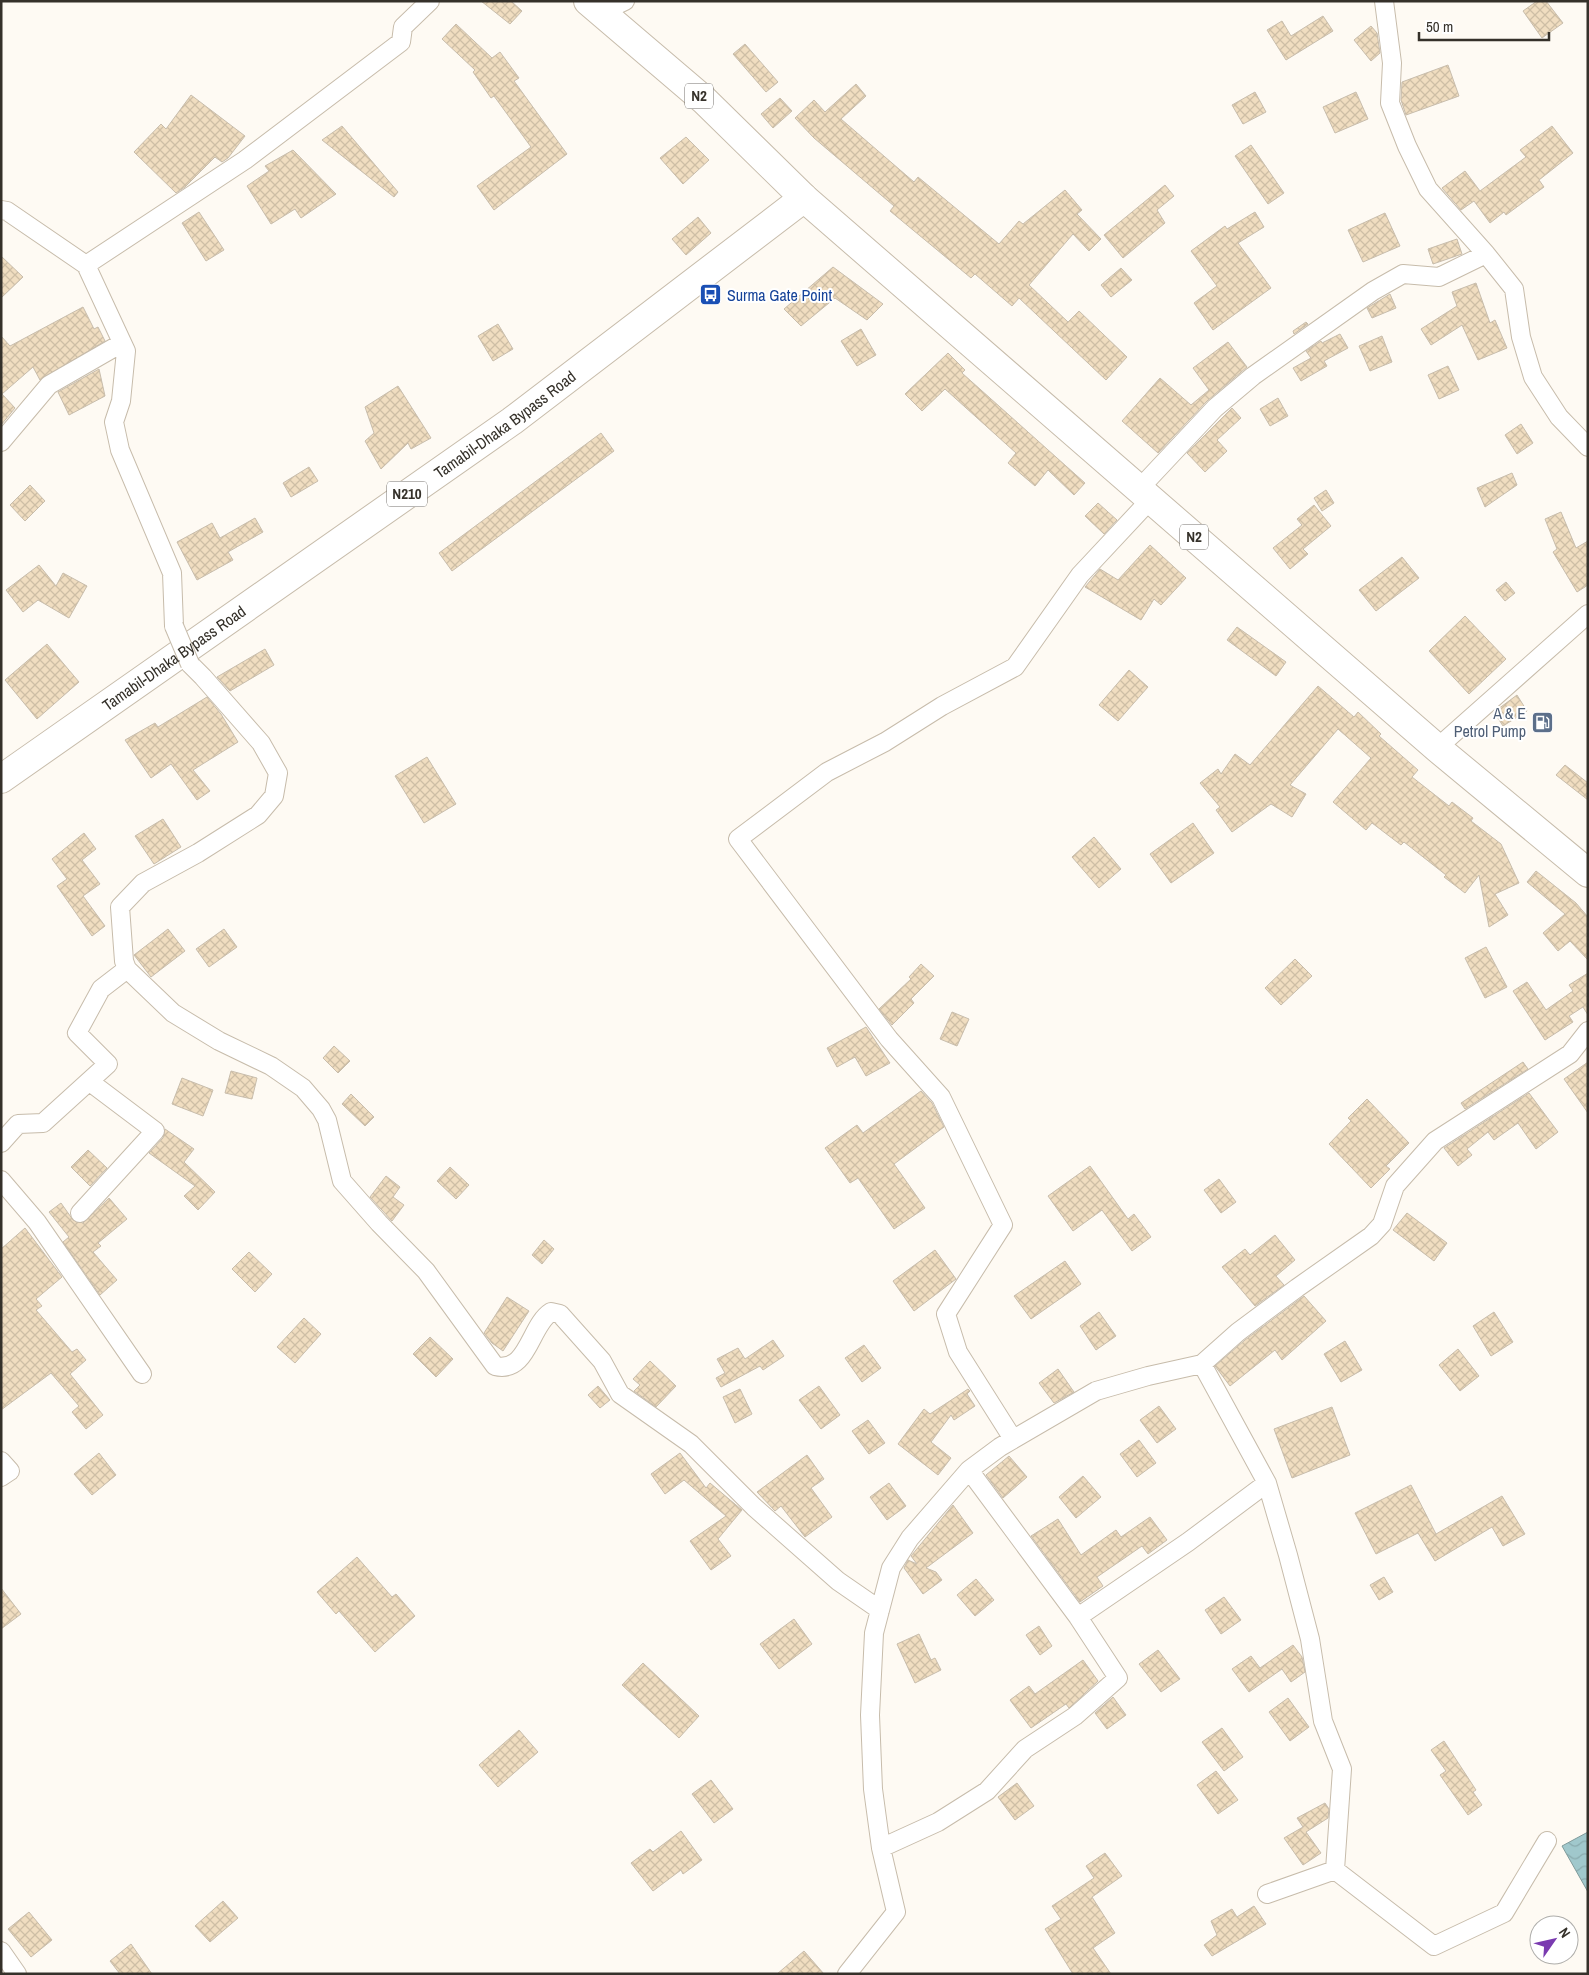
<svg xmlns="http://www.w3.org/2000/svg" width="1589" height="1975" font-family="'Archivo Narrow',sans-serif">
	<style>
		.water { fill: url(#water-waves); stroke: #809b9b }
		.building { fill: url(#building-cross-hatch); stroke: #c8bdac }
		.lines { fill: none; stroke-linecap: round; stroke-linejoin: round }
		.street-casing { stroke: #c7bcab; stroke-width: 20 }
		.highway-casing { stroke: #c7bcab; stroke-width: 30 }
		.street { stroke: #fff; stroke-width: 18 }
		.highway { stroke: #fff; stroke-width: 28 }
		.street-bridge-casing { stroke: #c7bcab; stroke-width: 20; stroke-linecap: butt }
		.street-bridge { stroke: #fff; stroke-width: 18 }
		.labels { text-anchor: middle; stroke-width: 4; stroke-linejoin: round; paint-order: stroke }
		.shield { fill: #fff; stroke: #726f6a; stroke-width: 1 }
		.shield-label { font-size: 15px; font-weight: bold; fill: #35312a }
		.transit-label { font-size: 16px; fill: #164399; stroke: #fff; text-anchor: start }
		.street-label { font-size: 16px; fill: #35312a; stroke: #fff }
		.service-label { font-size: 16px; fill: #4e5e75; stroke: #fff; text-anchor: end }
	</style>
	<defs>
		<pattern id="water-waves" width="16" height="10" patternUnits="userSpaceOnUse" patternTransform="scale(1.25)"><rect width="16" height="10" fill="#a0c8cc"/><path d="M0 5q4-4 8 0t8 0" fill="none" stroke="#8aacaf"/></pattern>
		<pattern id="building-cross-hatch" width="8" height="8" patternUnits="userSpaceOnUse" patternTransform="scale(1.25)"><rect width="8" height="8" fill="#f0ddc0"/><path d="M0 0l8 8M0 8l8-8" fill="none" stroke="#cebea5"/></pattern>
	</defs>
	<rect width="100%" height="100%" fill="#fefaf3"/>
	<path class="water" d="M1588,1832V1892L1562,1846Z"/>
	<path class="building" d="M481,1H511L522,11L510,24Z
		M1537,1H1546L1563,23L1542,38L1523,11Z
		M1323,16L1333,31L1286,60L1267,30L1282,21L1291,36Z
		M456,24L492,58L500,52L519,78L514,81L567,154L494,210L477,186L531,147L494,96L491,98L473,72L475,70L442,39Z
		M1371,26L1377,33L1380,53L1371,61L1354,40Z
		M745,44L778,82L766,92L733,54Z
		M1448,65L1459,96L1406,115L1401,100L1402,82Z
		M856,84L866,96L841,119L914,182L918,177L999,244L1019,221L1023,224L1065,190L1082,210L1077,214L1101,239L1089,251L1073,234L1029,285L1068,322L1079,311L1127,357L1106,380L1019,298L1012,306L975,274L971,278L890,211L894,206L814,138L795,118L814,100L825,112Z
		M1255,92L1266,112L1243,124L1232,105Z
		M1356,92L1368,119L1335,133L1323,107Z
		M191,95L245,136L228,158L222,162L215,157L185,187L176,193L134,152L161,124L166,129Z
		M780,98L792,111L773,128L761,114Z
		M342,126L398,192L394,197L322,140Z
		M1552,126L1573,153L1539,180L1544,187L1506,215L1504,212L1490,223L1474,201L1461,210L1442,188L1465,171L1480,191L1526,157L1520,150Z
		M686,137L709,160L683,184L660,158Z
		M1251,145L1284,193L1268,204L1235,156Z
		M293,150L336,194L301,218L295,209L271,224L247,186L269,171L265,166Z
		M1165,185L1174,196L1157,210L1165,223L1123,258L1104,235Z
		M199,212L224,250L206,261L182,223Z
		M1255,212L1264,227L1238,243L1271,288L1213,330L1194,303L1217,286L1191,251L1225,226L1227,229Z
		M1385,213L1400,246L1363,262L1348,230Z
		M698,217L711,233L686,255L672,239Z
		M1457,239L1462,254L1433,264L1428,249Z
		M1,256L23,277L1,298Z
		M833,267L883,304L867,320L835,298L801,326L784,309Z
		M1121,268L1132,280L1111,297L1101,285Z
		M1476,283L1490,323L1495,320L1507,348L1478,360L1462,325L1431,345L1421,329L1457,306L1452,292Z
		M1390,294L1396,308L1372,318L1367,308Z
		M83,307L94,329L98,327L105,341L40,380L33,367L2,394L15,408L1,425V336L10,346Z
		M1306,322L1308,324L1294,334L1293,331Z
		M498,324L513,349L493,361L478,336Z
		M861,329L876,355L857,366L841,341Z
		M1340,334L1348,348L1324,361L1327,366L1301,381L1293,368L1311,358L1306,351L1321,341L1322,343Z
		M1382,336L1392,362L1370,371L1359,346Z
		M1228,342L1247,367L1207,401L1158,453L1122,421L1160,378L1191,405L1209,390L1193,368Z
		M948,353L965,370L962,373L1085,483L1074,495L1048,470L1035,486L1008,463L1016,453L945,389L922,411L905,394Z
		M1448,366L1459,390L1439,399L1428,375Z
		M99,369L105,396L69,415L58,392Z
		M398,386L431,438L411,449L408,443L381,469L365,441L374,433L365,407Z
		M1278,398L1288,416L1270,426L1260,409Z
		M1232,408L1241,418L1217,440L1227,451L1205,472L1187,453Z
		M1521,424L1533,443L1517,454L1505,435Z
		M601,433L614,451L452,571L439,553Z
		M309,467L318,481L291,497L283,483Z
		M1512,473L1517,485L1485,507L1477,488Z
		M30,485L45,501L25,521L10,505Z
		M1326,490L1334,503L1322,511L1314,498Z
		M1098,503L1117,520L1104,534L1085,516Z
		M1314,505L1331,526L1303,549L1308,554L1290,569L1273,548L1302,525L1297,519Z
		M1561,512L1576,548L1588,541V585L1577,592L1553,552L1557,549L1545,519Z
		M255,518L263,532L228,552L233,560L197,580L177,542L212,523L220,538Z
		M1150,545L1186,578L1161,605L1154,599L1141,620L1085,587L1100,569L1118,580Z
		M1402,557L1419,578L1376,611L1359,590Z
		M39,565L56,586L63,573L87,586L69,618L38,600L23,612L6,590Z
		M1506,582L1515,593L1505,601L1496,590Z
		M1465,616L1506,659L1469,694L1429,651Z
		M1237,627L1286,662L1276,676L1227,640Z
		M47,644L79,682L37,719L5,680Z
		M265,649L274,665L230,691L217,677Z
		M1129,670L1148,687L1118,721L1099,705Z
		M1318,686L1354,717L1358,712L1381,734L1379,736L1418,770L1412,777L1449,806L1452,802L1473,818L1471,821L1501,844L1519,883L1495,894L1508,915L1489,927L1479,875L1465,893L1444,877L1446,875L1404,842L1401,845L1372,823L1366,830L1333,802L1371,758L1338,729L1290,785L1306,794L1292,817L1271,804L1232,832L1216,810L1220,807L1200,783L1218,769L1221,774L1235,754L1250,765Z
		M1517,695L1527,711L1503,726L1494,712Z
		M207,697L221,714L238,742L193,770L210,791L197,800L171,764L151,778L125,740L155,723L158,727Z
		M427,757L456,804L424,823L395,776Z
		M1565,765L1588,783V800L1556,775Z
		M163,819L181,847L154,864L135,836Z
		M1193,823L1214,853L1171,883L1150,854Z
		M84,833L96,849L82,860L100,884L83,896L105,926L92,936L57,886L67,879L52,859Z
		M1094,837L1121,869L1099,888L1072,857Z
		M1536,871L1576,903L1588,917V960L1570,941L1558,951L1543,933L1565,914L1527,882Z
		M168,929L185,951L151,977L134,955Z
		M224,929L237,947L209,967L196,949Z
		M1486,947L1507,987L1485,998L1465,958Z
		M1295,959L1312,976L1281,1005L1265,988Z
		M921,964L934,976L911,999L914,1003L892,1025L879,1009L911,979L909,977Z
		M1588,973V1015L1583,1007L1569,1016L1573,1022L1545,1040L1513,991L1527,982L1546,1010L1573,991L1569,985Z
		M952,1012L969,1019L957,1046L940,1039Z
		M866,1027L890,1063L866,1076L855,1057L837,1067L827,1048Z
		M334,1046L350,1061L338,1073L323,1058Z
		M1523,1062L1528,1069L1465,1109L1461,1103Z
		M1588,1062V1113L1564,1079Z
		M231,1071L257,1078L252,1099L225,1093Z
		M182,1078L213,1090L203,1116L172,1104Z
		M921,1091L932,1103L944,1127L894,1164L925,1208L894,1229L858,1178L850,1183L825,1148L857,1125L863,1133Z
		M1529,1093L1558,1132L1536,1149L1518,1123L1494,1140L1488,1132L1467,1149L1472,1155L1458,1166L1444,1148Z
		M351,1094L374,1117L365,1126L342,1104Z
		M1367,1099L1409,1143L1386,1166L1390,1169L1371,1188L1329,1144L1351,1121L1348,1118Z
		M165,1129L194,1149L184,1162L215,1192L198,1210L184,1196L195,1186L149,1153L163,1138Z
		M88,1150L107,1168L90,1186L71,1167Z
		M1090,1166L1128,1219L1134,1214L1151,1237L1132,1251L1102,1210L1073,1231L1048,1196Z
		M450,1167L469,1185L456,1199L437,1181Z
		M386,1176L400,1187L393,1197L404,1205L392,1221L370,1197Z
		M1219,1179L1236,1202L1221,1213L1204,1190Z
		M109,1198L127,1219L98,1243L101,1246L93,1252L117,1280L100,1295L63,1242L69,1237L49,1212L61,1203L73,1220L83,1223Z
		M1407,1213L1447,1243L1434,1261L1393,1230Z
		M25,1228L62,1277L36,1299L42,1306L36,1310L72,1352L77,1349L86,1360L70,1374L103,1415L86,1429L72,1412L79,1406L51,1373L1,1410V1249Z
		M1275,1235L1295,1260L1276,1276L1284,1285L1255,1306L1222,1267L1245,1249L1250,1255Z
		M544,1240L554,1249L542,1264L532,1255Z
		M935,1250L956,1279L914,1311L893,1281Z
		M249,1252L272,1274L255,1292L232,1269Z
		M1065,1261L1081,1284L1031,1319L1014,1296Z
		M1304,1296L1326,1321L1282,1360L1275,1350L1230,1386L1215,1366L1245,1340Z
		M507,1297L529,1311L503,1351L492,1343L484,1333Z
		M1099,1312L1116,1336L1096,1350L1080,1326Z
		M1494,1312L1513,1342L1491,1356L1473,1326Z
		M304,1318L321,1334L295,1363L277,1347Z
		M430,1337L453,1359L436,1377L413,1354Z
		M773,1340L784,1356L763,1370L760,1366L721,1387L716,1378L725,1373L717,1359L738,1348L745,1359Z
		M1345,1341L1362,1370L1341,1382L1324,1354Z
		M864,1345L881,1368L862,1382L845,1358Z
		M1458,1349L1479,1376L1460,1391L1439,1365Z
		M650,1361L676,1386L656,1407L634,1391L640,1385L633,1379Z
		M1058,1369L1074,1392L1054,1403L1039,1383Z
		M598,1386L610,1400L600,1408L588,1395Z
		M819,1386L840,1415L821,1429L799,1400Z
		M740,1389L752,1414L735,1423L723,1397Z
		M968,1389L970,1391L967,1394L975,1406L954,1420L951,1415L931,1442L951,1458L938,1475L898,1444L924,1409L930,1414Z
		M1159,1406L1176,1429L1157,1443L1140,1420Z
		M1332,1407L1350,1455L1292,1478L1274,1429Z
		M868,1420L885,1443L869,1454L852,1431Z
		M1139,1440L1156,1463L1137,1477L1120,1454Z
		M99,1453L116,1475L92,1495L74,1474Z
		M680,1453L706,1488L710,1483L742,1510L718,1539L731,1556L711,1570L690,1541L726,1516L684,1480L665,1494L651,1474Z
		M807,1455L824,1479L811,1488L832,1517L805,1537L781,1506L775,1511L757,1492Z
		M1009,1456L1027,1477L1003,1498L986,1475Z
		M1083,1476L1101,1497L1076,1518L1059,1497Z
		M889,1483L906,1506L887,1520L870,1497Z
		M1411,1485L1436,1534L1502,1496L1525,1534L1503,1546L1492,1527L1435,1561L1418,1533L1376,1554L1355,1513Z
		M953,1505L973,1533L926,1568L936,1572L942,1580L923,1594L904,1568L908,1560L917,1564L911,1556Z
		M1150,1517L1167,1540L1148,1554L1142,1546L1097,1577L1103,1586L1080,1602L1031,1536L1058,1519L1081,1555L1116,1530L1121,1537Z
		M357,1557L392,1597L396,1594L415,1616L375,1652L339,1611L336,1614L317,1592Z
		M1384,1577L1393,1592L1379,1600L1370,1585Z
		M976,1579L994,1600L975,1616L957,1595Z
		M1,1588L21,1614L1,1629Z
		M1224,1597L1241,1620L1221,1634L1205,1610Z
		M794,1619L812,1644L779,1669L760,1644Z
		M1039,1626L1052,1646L1040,1655L1026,1635Z
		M919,1634L931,1660L935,1658L941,1670L915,1683L897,1644Z
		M1293,1645L1302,1657L1305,1672L1291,1682L1282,1669L1249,1692L1232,1669L1251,1656L1260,1668Z
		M1158,1650L1180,1679L1161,1692L1139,1664Z
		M1083,1660L1098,1681L1069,1708L1066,1704L1031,1728L1010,1700L1029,1686L1035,1694Z
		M643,1663L699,1716L679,1738L622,1685Z
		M1113,1697L1126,1715L1107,1729L1095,1713Z
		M1288,1698L1309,1727L1290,1741L1269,1712Z
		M1222,1728L1243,1757L1224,1771L1202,1742Z
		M519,1730L538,1752L498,1787L479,1765Z
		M1444,1741L1476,1790L1473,1792L1482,1805L1468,1815L1440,1775L1446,1771L1431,1750Z
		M1216,1771L1238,1800L1218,1814L1197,1785Z
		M711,1780L733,1809L714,1823L692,1794Z
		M1017,1783L1034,1806L1015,1820L998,1797Z
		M1325,1803L1329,1809L1328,1818L1306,1832L1321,1853L1303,1865L1284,1838L1303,1827L1297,1818Z
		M681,1831L702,1860L683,1874L681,1870L653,1891L631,1863L650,1849L653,1852Z
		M1105,1853L1122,1876L1092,1897L1115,1933L1093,1948L1111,1974H1073L1045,1929L1061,1919L1052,1906L1094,1878L1086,1866Z
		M223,1901L238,1918L210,1942L195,1926Z
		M1254,1906L1266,1924L1212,1956L1204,1945L1217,1935L1211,1921L1232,1909L1237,1917Z
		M29,1912L52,1940L31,1957L8,1929Z
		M131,1944L152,1974H120L110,1961Z
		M804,1951L824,1974H777Z"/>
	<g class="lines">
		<defs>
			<path id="street" d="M1384,1L1392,63L1390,103L1407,146L1428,189L1486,254L1514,289L1521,337L1533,377L1559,417L1588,447
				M600,13L625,1
				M1,210L7,211L86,265L126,351L121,401L114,422L120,450L172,573L174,626
				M86,265L245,160L401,42L403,27L430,1
				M1,442L49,385L122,343
				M1139,489L1215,408L1253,376L1373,291L1403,274L1439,277L1486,254
				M1437,748L1588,614
				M127,969L173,1013L219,1041L271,1066L303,1088L321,1109L327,1120L342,1181L379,1223L426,1271L495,1366C528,1374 530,1325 551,1312L560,1314L602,1361L620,1394L691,1444L754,1507L838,1581L880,1610
				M1,1143L18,1124L43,1123L108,1064L77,1033L101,989L127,969L124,961L120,907L143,883L198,853L258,815L274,796L278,773L261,743L203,677L190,664
				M1,1180L37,1222L142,1374
				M80,1213L155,1131L90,1082
				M1202,1364L1267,1483L1288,1555L1310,1639L1323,1721L1342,1769L1335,1870L1434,1946L1504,1913L1547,1841
				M1013,1439L958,1352L946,1314L1003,1225L941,1097L889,1039L738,839L827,772L885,742L942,706L1015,667L1080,575L1151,499
				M1,1461L10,1471L1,1477
				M1078,1617L1188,1542L1267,1483
				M881,1848L938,1822L987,1791L1025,1749L1075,1716L1118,1678L1078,1617L969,1470
				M1267,1894L1335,1870
				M1,1951L17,1974
				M847,1974L896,1912L881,1848L873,1789L870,1715L874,1633L891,1568L910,1538L969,1470L1000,1447L1096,1391L1148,1376L1202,1364L1238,1332L1297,1288L1371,1236L1382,1224L1395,1186L1435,1141L1570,1054L1588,1031"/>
			<g id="highway">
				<path d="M588,1L704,100L804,198L1437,748L1588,873"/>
				<path id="s1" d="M1,779L512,421L804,198"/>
			</g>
		</defs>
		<use href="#street" class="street-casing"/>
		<use href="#highway" class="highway-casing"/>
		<use href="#street" class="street"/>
		<use href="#highway" class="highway"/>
		<defs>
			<path id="street-bridge" d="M174,626L190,664"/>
		</defs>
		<use href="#street-bridge" class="street-bridge-casing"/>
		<use href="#street-bridge" class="street-bridge"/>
	</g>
	<defs>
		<symbol id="bus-square" viewBox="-11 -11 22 22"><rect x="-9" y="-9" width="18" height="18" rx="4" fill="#1a4fb4" stroke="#fff"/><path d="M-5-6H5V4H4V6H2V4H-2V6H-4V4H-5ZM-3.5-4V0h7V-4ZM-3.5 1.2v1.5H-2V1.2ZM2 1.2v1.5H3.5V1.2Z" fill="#fff"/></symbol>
		<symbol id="fuel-square" viewBox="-11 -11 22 22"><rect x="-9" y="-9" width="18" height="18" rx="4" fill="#5c6f8a" stroke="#fff"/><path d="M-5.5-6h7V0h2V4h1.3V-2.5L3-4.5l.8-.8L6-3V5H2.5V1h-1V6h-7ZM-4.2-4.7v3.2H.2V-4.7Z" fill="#fff"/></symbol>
	</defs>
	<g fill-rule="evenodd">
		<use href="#bus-square" x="698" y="282" width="25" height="25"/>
		<use href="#fuel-square" x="1530" y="710" width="25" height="25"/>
	</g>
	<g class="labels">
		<g class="shield">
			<rect x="685" y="83.5" width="28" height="25" rx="4"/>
			<rect x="387" y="481.5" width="40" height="25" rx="4"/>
			<rect x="1180" y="524.5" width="28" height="25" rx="4"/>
		</g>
		<g class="shield-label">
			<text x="699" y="101">N2</text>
			<text x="407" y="499">N210</text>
			<text x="1194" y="542">N2</text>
		</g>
		<g class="transit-label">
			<text x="727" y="301">Surma Gate Point</text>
		</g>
		<g class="street-label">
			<text dy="6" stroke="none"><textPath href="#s1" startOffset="616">Tamabil-Dhaka Bypass Road</textPath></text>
			<text dy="6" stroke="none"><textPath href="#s1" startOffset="211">Tamabil-Dhaka Bypass Road</textPath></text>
		</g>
		<g class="service-label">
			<text x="1526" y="719">A &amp; E<tspan x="1526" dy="18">Petrol Pump</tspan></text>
		</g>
	</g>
	<rect width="1589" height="1975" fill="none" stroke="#35312a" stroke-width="5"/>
	<g transform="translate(1554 1940) rotate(56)"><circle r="24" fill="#ffffff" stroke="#aeadaa"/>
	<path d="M0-4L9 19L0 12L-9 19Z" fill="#7a3bb0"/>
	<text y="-8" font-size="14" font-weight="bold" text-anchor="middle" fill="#35312a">N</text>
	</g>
	<path d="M1419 32v8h130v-8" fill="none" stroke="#35312a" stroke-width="2.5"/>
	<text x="1426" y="32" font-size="15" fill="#35312a" stroke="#ffffff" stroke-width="4" paint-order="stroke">50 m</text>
</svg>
